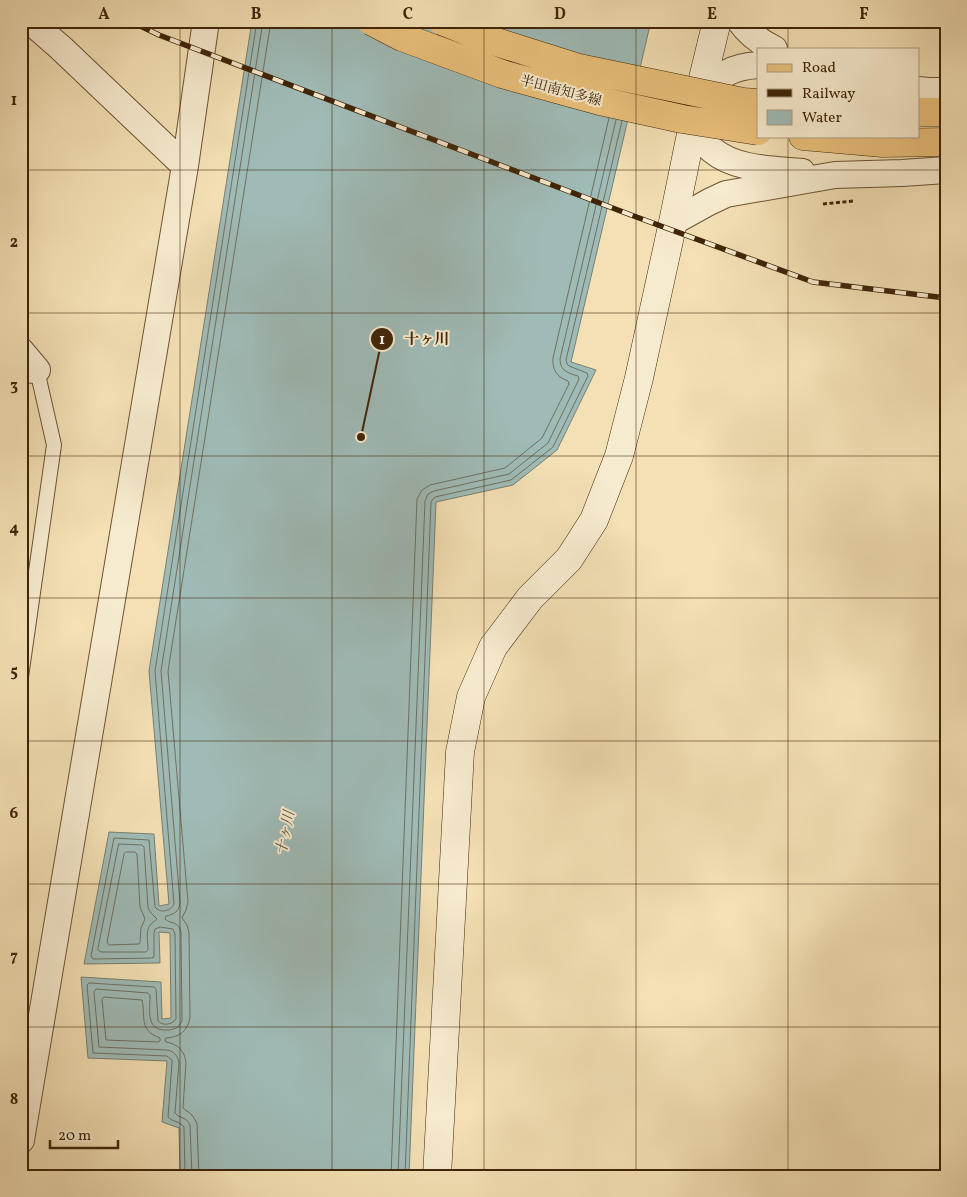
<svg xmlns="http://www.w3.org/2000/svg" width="967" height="1197" font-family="Vollkorn,'Noto Serif JP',serif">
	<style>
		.water { fill: #9fbbb7; stroke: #797f71 }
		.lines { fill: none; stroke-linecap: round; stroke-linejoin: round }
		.shore { stroke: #6f705f; stroke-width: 1 }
		.lane-casing { stroke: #6c5332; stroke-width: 16 }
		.street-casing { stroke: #6c5332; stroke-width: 28 }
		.secondary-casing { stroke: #3f2407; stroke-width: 29 }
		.primary-casing { stroke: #3f2407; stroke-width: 29 }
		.path { stroke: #3f2407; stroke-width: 3; stroke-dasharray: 4 2.5; stroke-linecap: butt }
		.lane { stroke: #f7ebcf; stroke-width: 14 }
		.street { stroke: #f7ebcf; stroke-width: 26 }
		.secondary { stroke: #f7ebcf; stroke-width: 28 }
		.primary { stroke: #eac07a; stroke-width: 28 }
		.rail-casing { stroke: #3f2407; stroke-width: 5.5 }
		.rail { stroke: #f7ebcf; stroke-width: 4; stroke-dasharray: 11; stroke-linecap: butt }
		.primary-bridge-casing { stroke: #3f2407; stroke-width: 29; stroke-linecap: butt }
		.primary-bridge { stroke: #eac07a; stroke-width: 28 }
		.grid { fill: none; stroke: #3f2407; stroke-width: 1; stroke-opacity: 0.55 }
		.labels { text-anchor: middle; stroke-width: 4; stroke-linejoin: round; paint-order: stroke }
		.street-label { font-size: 14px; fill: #3f2407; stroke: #f7ebcf }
		.water-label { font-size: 15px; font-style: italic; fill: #5c513c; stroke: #f7ebcf }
		.leader { fill: none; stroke: #3f2407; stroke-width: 2 }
		.callout-dot { fill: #3f2407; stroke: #f7ebcf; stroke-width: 2 }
		.mark-label { font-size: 15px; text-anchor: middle; font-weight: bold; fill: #fff }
		.callout-label { font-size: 15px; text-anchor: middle; font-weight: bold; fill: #3f2407; stroke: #f7ebcf; stroke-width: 4; stroke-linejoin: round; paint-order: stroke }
		.neatline { fill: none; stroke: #3f2407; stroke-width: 2 }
		.grid-label { font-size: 16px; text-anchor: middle; font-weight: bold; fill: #3f2407 }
	</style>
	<rect width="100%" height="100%" fill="#f3e0b5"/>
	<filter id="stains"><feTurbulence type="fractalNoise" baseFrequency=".004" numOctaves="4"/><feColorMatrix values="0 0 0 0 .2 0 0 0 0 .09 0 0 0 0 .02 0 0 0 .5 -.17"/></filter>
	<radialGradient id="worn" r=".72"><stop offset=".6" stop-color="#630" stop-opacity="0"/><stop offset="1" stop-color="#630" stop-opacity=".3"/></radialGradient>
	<path class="water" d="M252,21H651L571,362L596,370L557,450L513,485L436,502L409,1176H180L179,1128L162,1122L167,1061L88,1058L81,977L161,982L162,1019L171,1018L170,933L159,932L160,963L84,964L109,832L154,834L159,906L169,904L149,671Z"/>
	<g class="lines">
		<path class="shore" d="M119,844L142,845L144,847L148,908L151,913L157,919C155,921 153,922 151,924C145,930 148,942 148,950L146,952H101L98,950Z
			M126,852H135L137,854L140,907L145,919L141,928L140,942L139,944L109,945L107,942L124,854Z
			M104,997L142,1000C146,1017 138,1030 160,1038V1041L158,1042L106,1040L102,1000Z
			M185,1176L184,1127C180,1121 172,1122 168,1117L172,1063V1060L167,1056L93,1053L87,985L89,983L154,987L156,989L158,1021C162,1026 172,1025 176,1019L175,934L173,929L160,927L155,929L154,933V956L153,958L93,959L91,956L114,838L149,840L155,907C160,914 171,911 174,904L155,671L257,21
			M192,1176L190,1125C186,1116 180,1119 175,1113L179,1063C178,1056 174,1051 167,1050L99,1047L94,992L96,989L148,993L150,995C150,1011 145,1032 169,1030C176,1029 179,1027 182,1021L181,932C178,920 171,925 165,919L166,916C174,914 179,912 180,903L161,671L263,21
			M199,1176L197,1123L192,1115L183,1108L186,1063C185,1051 178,1044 166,1042L165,1040L166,1038C180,1037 188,1031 190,1017L189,933L187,925L182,918L186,910L188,902L168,671L271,21
			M391,1176L417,499L422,490L430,485L505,468L542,438L569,384L568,381C557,377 552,370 553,358L609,118
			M398,1176L425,501L428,494L434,491L509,474L548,443L579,379L578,376C568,373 560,371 560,359L616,120
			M405,1176L431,502L433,499L435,497L511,480L553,447L588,376L587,373L569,366L567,364L566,360L622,121"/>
		<defs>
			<path id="lane" d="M21,677L54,445L37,370"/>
			<path id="street" d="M30,21L61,48L185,166
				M740,21C749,34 760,42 774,49
				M918,90L928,91H946
				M699,95C719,76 729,67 758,65
				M694,120C699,131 703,143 712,150C736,170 773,169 802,172
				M673,222L709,202L726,194L835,175L902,173L946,170
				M21,351L37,370L21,369
				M21,1140L185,166L206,21"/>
			<path id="secondary" d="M437,1176L460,752L471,697L493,647L530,598L569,559L594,520L619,456L639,378L673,222L699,95L717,21"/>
			<path id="primary" d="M918,112H946
				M803,136L883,143L946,142"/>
		</defs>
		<use href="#lane" class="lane-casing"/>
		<use href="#street" class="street-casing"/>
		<use href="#secondary" class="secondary-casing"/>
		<use href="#primary" class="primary-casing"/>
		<path class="path" d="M823,204L854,201"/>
		<use href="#lane" class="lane"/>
		<use href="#street" class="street"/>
		<use href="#secondary" class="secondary"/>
		<use href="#primary" class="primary"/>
		<defs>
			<path id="rail" d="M130,21L159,35L631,215L813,282L946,298"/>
		</defs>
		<use href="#rail" class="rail-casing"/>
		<use href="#rail" class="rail"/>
		<defs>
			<path id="primary-bridge" d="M371,21L402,37L502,74L600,101L682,119L758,131
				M442,21L487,39L579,68L743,102L758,103"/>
		</defs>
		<use href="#primary-bridge" class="primary-bridge-casing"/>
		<use href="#primary-bridge" class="primary-bridge"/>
	</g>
	<path class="grid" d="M180,21V1176M332,21V1176M484,21V1176M636,21V1176M788,21V49M788,136V1176M21,170H946M21,313H946M21,456H946M21,598H946M21,741H946M21,884H946M21,1027H946"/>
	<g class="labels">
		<g class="street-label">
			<text transform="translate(561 90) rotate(15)" y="5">半田南知多線</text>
		</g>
		<g class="water-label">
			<text transform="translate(285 833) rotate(-79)" y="5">十ヶ川</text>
		</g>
	</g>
	<path class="leader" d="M361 437L382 339"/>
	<g class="callout-dot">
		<circle cx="361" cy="437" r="5"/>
		<circle cx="382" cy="339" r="12"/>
	</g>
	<g class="mark-label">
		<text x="382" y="344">1</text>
	</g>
	<g class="callout-label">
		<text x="427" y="344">十ヶ川</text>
	</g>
	<rect width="967" height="1197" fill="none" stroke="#f3e0b5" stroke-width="55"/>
	<rect x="757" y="48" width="162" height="90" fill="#f7ebcf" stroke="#ad9b7f"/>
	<rect x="767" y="64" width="25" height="8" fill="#eac07a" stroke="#ad9b7f"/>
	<text x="802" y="72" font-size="15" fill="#3f2407">Road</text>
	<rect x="767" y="89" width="25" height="8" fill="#3f2407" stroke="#ad9b7f"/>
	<text x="802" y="98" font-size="15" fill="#3f2407">Railway</text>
	<rect x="767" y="110" width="25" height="15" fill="#9fbbb7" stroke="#ad9b7f"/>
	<text x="802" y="122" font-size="15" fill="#3f2407">Water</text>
	<path d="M50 1140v8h68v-8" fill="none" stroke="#3f2407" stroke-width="2.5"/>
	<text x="58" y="1140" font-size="15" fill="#3f2407" stroke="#f7ebcf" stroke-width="4" paint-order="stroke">20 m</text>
	<rect x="28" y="28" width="912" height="1142" class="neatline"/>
	<g class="grid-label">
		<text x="104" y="19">A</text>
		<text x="256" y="19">B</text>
		<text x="408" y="19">C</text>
		<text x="560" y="19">D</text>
		<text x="712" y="19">E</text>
		<text x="864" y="19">F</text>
		<text x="14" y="105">1</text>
		<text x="14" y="247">2</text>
		<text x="14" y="390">3</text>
		<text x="14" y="533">4</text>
		<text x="14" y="676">5</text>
		<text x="14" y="818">6</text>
		<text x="14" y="961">7</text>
		<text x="14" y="1104">8</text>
	</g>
	<rect width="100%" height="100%" filter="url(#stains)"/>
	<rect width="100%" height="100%" fill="url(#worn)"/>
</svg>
